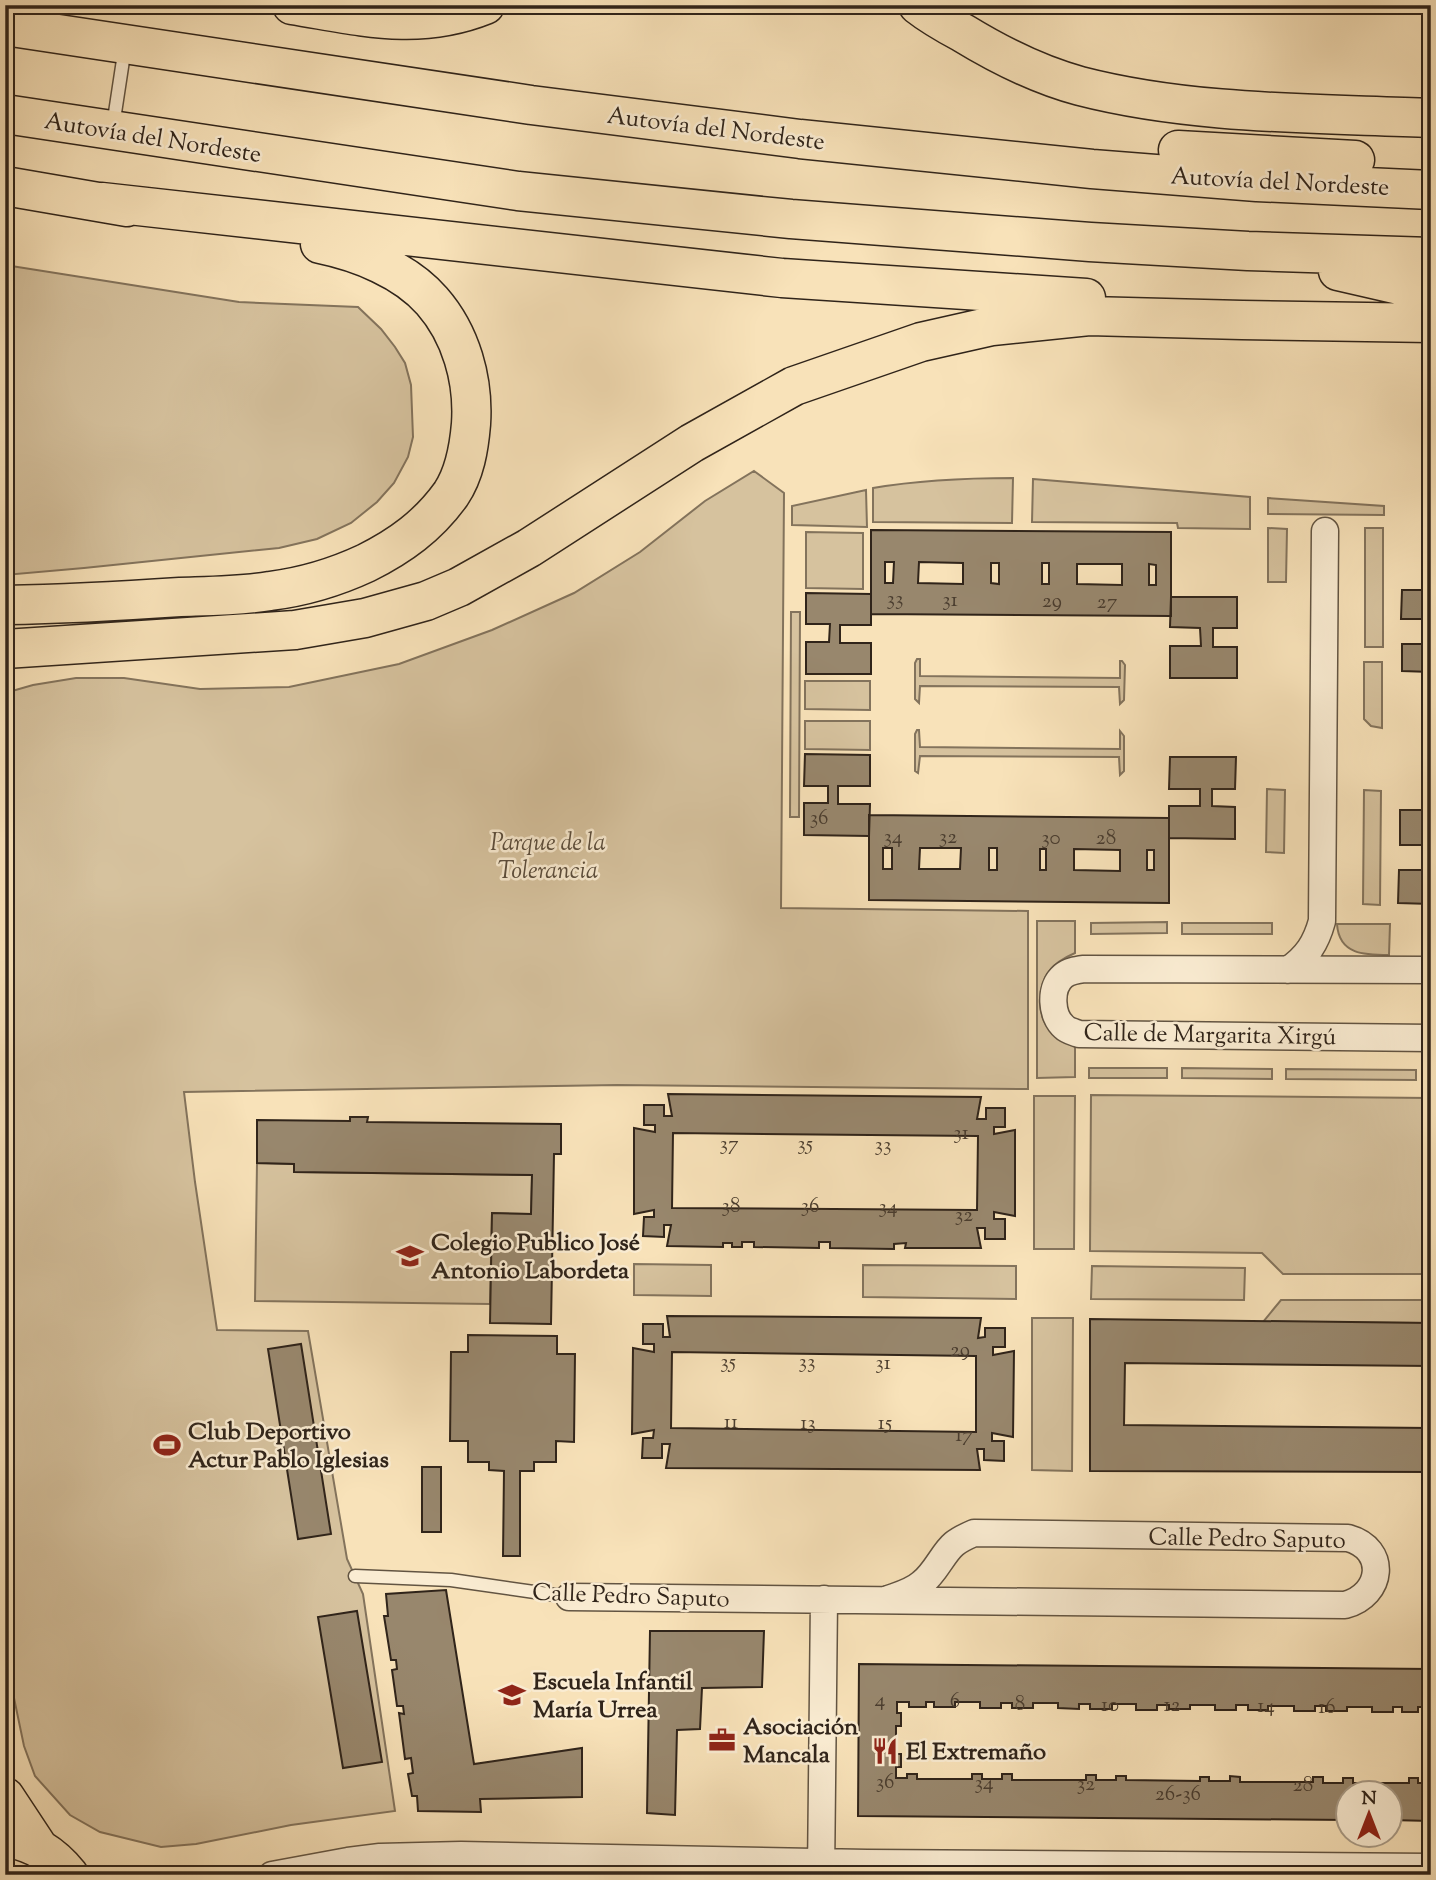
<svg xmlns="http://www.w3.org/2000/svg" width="1436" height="1880" font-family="'Sorts Mill Goudy',serif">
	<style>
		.green { fill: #d6c29e; stroke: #83735c; stroke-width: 2 }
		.building { fill: #98876d; stroke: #30241a; stroke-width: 2; fill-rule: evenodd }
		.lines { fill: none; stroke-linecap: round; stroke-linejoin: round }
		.lane-casing { stroke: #625442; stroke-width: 15 }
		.street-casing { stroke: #625442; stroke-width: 29 }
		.primary-casing { stroke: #30241a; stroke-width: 41 }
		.highway-casing { stroke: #30241a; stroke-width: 41 }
		.lane { stroke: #faecd2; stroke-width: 12 }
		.street { stroke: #faecd2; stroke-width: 26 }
		.primary { stroke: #f8e2b9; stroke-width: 38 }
		.highway { stroke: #f8e2b9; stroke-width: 38 }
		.labels { text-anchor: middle; stroke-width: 5; stroke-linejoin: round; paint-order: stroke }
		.number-label { font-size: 21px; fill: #4a3d2f }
		.street-label { font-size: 24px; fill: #30241a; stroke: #faecd2 }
		.park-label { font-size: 24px; font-style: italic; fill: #5a4c3b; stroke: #faecd2 }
		.poi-label { font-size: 24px; font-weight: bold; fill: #30241a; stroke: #faecd2; text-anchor: start }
	</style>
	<rect width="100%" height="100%" fill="#f8e2b9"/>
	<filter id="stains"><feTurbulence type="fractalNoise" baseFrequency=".00286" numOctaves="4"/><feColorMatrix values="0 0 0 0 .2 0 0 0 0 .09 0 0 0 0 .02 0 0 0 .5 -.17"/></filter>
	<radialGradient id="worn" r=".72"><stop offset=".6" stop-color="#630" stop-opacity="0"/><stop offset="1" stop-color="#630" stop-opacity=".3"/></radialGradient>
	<path class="green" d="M5,265L239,302L358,307L381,329L395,347L405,363L411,385L413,437L408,457L394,483L377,502L351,523L317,539L279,548L84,568L5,575Z
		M754,471L784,493L781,908L1028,911V1089L617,1085L184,1092L195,1182L217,1330L308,1331L347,1559L363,1594L395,1811L291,1825L196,1844L161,1847L100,1832L70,1815L35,1776L24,1746L5,1655V693L33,685L76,678H124L200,689L289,687L399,664L492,630L574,593L640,552L705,501Z
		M1013,478L1012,523L873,522V488C920,480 966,478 1013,478Z
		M1033,479L1250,497V529L1178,528L1177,523L1032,522Z
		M866,490L867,527L792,525V506Z
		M1268,498L1384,506V515L1268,514Z
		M1268,528L1287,529L1286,582H1268Z
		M1365,528H1383V647H1365Z
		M806,532L863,533V589L806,588Z
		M791,612H800L799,817H790Z
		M917,659H920V676L1120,678V661H1122L1125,665L1124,700L1120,704L1119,687L920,686L919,703L915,699V663Z
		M1364,662H1382V728L1371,726L1364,719Z
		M805,681H870V710L805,709Z
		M805,721H870V750L805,749Z
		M917,730H919L920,747L1120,749V731L1124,736V771L1120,775L1119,757L920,756L918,773L915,771V734Z
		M1267,789L1285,790L1284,853L1266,852Z
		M1364,790L1381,791L1380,905L1363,904Z
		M1037,921H1075V953C1052,963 1040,976 1040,1002C1041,1027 1053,1036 1075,1046V1077L1037,1078Z
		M1167,922V933L1091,934V923Z
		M1182,923H1272V934H1182Z
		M1337,924H1390L1389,955C1365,955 1339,955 1337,924Z
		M1089,1068H1167V1078H1089Z
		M1182,1068L1272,1069V1079L1182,1078Z
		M1286,1069L1416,1070V1080L1286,1079Z
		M1091,1095L1431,1098V1274H1283L1262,1253L1090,1251Z
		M1034,1096H1075L1074,1249H1034Z
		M257,1163L294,1164L295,1172L532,1175L531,1214L492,1213L490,1304L255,1301Z
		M634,1264L711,1265V1296L634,1295Z
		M863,1265L1016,1266V1299L863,1297Z
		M1092,1266L1245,1268L1244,1300L1091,1299Z
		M1281,1300H1431V1323L1263,1322Z
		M1032,1318H1073L1072,1471L1032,1470Z"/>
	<path class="building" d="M871,530L1171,532V616L871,614ZM885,562H894L893,583H885ZM919,562L963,563V584L918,583ZM991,563H999V584L991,583ZM1042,563H1049V584H1042ZM1077,564H1122V585L1077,584ZM1149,564L1156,565V585H1149Z
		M1402,590H1431V623H1426V619H1401Z
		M806,593L871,594V625H840V643H871V674H806V642H829L830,624H806Z
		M1171,597H1237V628H1213V647H1237V678H1170V646H1201L1200,628L1170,627Z
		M1425,638H1431V672L1402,671V644H1425Z
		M805,754L870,755V786H838V804H870L869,836L804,835V803H828V786H804Z
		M1170,757H1236L1235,789H1212V806L1235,807V839L1169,838V806H1200V789H1169Z
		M1400,810H1431V904L1398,903L1399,870H1423V865H1427V848H1422V845H1400Z
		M869,815L1169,818V903L869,900ZM883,848H892V869H883ZM920,848H961L960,869H919ZM989,848H997V870H989ZM1040,849H1046V870H1040ZM1074,849L1120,850V871L1074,870ZM1147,850H1154V870H1147Z
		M668,1094L981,1097L977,1119H986V1108H1005V1127H994V1134L1015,1130V1216L994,1212V1219H1005V1239H985V1228H977L981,1248H905L906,1243L894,1244V1249L830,1248V1242H819V1248L754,1247V1242H742V1247H732V1243H723V1247L667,1246L671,1225H664V1237L643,1236L644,1217H654V1210L634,1214V1128L655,1132V1125H644V1105H664V1116H672ZM673,1133L978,1136L977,1210L672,1208Z
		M350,1117H368L367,1122L561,1124V1154H554L551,1324L490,1323L492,1213L531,1214L532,1175L294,1172V1164L257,1163V1120L350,1121Z
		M667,1316L981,1318L978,1338L985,1337V1328H1005V1347H993V1355L1014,1351L1013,1437L992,1433V1441H1004V1461L984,1460V1449H977L980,1470L666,1468L670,1444H662V1458H642L643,1438H653L654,1430L632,1434L633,1348L654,1352V1344H643V1324H663V1337H670ZM672,1352L976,1356V1432L671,1428Z
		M1090,1319L1431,1323V1366L1125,1363L1124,1425L1431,1428V1472L1090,1471Z
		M468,1335L557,1336V1354H575L574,1442L556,1441V1462H534V1471H520V1556H503L504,1471L489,1470V1462H468V1441H450L451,1352H468Z
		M301,1344L331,1534L298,1539L268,1349Z
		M422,1467H441V1532H422Z
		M446,1590L474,1764L582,1748V1797L480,1799L481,1812L418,1811L417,1796H412L408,1774L413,1773L411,1758L405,1759L399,1713L404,1714L403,1706H397L392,1670L397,1669L396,1660H391L384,1616H388L386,1594Z
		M357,1611L382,1762L343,1768L318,1617Z
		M650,1631H764L762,1687L702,1688L700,1729L677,1730L675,1815L647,1813Z
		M859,1664L1431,1669V1821L1390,1820V1792H1348V1820L858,1816ZM897,1702H909V1707H926V1702H934V1707H955V1702H980V1708H1001V1703H1012V1708H1033V1703H1058V1708L1079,1709V1704H1090V1709H1112V1704H1136V1710H1157V1705H1169V1709H1190V1705H1215V1710H1236V1705H1248V1710H1268V1706H1294V1711H1315V1706H1326V1711H1347V1707H1372V1712H1393V1707H1402V1712H1418V1707H1430V1719H1425V1731H1430V1759H1425V1772H1430L1429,1783H1418V1778H1409V1783H1353V1778H1343V1783H1323V1777H1313V1782H1240V1777L1230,1776V1781H1209V1777H1200V1781L1126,1780V1776H1116V1780H1096V1775H1086V1780H1012V1774H1002V1779H982V1774H972V1779H917V1774H907V1778H896V1767H901V1754H896V1726H901V1713H897Z"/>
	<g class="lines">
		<defs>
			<path id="lane" d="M113,126L125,47
				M355,1576L451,1580L569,1597"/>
			<path id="street" d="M1288,970C1307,957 1316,943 1322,921L1325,531
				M1431,970L1084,969C1076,970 1069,971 1063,976C1049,988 1051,1016 1064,1027C1068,1031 1074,1032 1079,1034L1431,1038
				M569,1597L1345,1605C1383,1595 1388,1549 1348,1538L974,1533C967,1536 960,1539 954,1544C943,1553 936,1572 922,1583C912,1592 899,1595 886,1600
				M272,1875L348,1861L380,1857L461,1855L867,1863L1431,1867
				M821,1875L824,1599"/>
			<path id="primary" d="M5,1797L38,1847
				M5,1838C31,1840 53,1855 69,1875"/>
			<path id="highway" d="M292,5C361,16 418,32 485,5
				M918,5C932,16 948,25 963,33C999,55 1039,75 1080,86C1192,115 1315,113 1431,118
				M5,26L531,105L800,139L1092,169L1257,182L1431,190
				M5,114L518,191L791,219L1090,242L1248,251L1431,257
				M1178,150L1355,160
				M5,186L127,207
				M102,202L782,278L1086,298
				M1338,271L1399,285L1431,286
				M5,605C64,604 121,601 180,597C209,596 240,596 270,591C302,587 336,577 366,563C400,546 428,526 451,494C465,473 469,448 471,424C474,380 461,334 432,301C405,270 359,252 320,244
				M5,649L295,630L365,618L426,601L459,587L529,548L692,443L794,386L921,342L992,326L1089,316L1242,320L1431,323"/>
		</defs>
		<use href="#lane" class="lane-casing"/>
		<use href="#street" class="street-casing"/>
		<use href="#primary" class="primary-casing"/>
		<use href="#highway" class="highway-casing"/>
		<use href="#lane" class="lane"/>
		<use href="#street" class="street"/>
		<use href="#primary" class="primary"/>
		<use href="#highway" class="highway"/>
	</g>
	<defs>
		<symbol id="school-bare" viewBox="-9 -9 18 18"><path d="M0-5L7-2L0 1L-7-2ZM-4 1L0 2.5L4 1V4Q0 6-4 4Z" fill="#8f2418" stroke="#faecd2" stroke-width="2.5" paint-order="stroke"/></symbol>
		<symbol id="stadium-bare" viewBox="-9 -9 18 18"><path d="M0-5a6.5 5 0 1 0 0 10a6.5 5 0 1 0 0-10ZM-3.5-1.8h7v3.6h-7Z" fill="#8f2418" stroke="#faecd2" stroke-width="2.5" paint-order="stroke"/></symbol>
		<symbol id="office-bare" viewBox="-9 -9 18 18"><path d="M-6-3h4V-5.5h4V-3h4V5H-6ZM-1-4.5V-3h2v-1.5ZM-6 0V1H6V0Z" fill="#8f2418" stroke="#faecd2" stroke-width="2.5" paint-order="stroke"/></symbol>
		<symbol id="restaurant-bare" viewBox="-9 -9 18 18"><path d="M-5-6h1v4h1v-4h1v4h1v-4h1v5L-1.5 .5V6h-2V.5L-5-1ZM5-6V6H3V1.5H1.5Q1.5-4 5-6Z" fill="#8f2418" stroke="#faecd2" stroke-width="2.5" paint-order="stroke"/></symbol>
	</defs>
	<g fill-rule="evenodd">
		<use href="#school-bare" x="391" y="1237" width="38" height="38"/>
		<use href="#stadium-bare" x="148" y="1426" width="38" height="38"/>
		<use href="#school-bare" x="493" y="1676" width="38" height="38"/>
		<use href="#office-bare" x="703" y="1721" width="38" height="38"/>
		<use href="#restaurant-bare" x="866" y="1732" width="38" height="38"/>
	</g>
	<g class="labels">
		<g class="number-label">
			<text x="895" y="605">33</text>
			<text x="950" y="606">31</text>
			<text x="1052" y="607">29</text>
			<text x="1107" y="608">27</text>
			<text x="819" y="824">36</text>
			<text x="893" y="843">34</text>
			<text x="948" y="843">32</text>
			<text x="1051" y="844">30</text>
			<text x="1106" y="844">28</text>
			<text x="961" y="1139">31</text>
			<text x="729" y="1150">37</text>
			<text x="805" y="1150">35</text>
			<text x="883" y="1151">33</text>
			<text x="731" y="1212">38</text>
			<text x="810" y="1212">36</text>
			<text x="888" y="1213">34</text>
			<text x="964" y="1221">32</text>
			<text x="960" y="1356">29</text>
			<text x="728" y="1368">35</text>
			<text x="807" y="1368">33</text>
			<text x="883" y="1369">31</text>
			<text x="731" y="1428">11</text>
			<text x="808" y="1429">13</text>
			<text x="885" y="1429">15</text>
			<text x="964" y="1441">17</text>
			<text x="880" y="1706">4</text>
			<text x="955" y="1707">6</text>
			<text x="1020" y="1710">8</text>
			<text x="1110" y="1711">10</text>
			<text x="1172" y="1711">12</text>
			<text x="1266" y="1712">14</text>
			<text x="1327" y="1713">16</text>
			<text x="885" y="1788">36</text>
			<text x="984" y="1789">34</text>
			<text x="1086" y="1790">32</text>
			<text x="1303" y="1791">28</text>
			<text x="1178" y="1800">26-36</text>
		</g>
		<g class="street-label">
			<text transform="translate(716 128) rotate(7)" y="8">Autovía del Nordeste</text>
			<text transform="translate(153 137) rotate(9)" y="8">Autovía del Nordeste</text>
			<text transform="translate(1280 181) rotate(3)" y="8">Autovía del Nordeste</text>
			<text transform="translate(1210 1034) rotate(1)" y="8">Calle de Margarita Xirgú</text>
			<text transform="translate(1247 1538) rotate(1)" y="8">Calle Pedro Saputo</text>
			<text transform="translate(631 1595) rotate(2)" y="8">Calle Pedro Saputo</text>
		</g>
		<g class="park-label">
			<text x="548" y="850">Parque de la<tspan x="548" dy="28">Tolerancia</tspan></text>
		</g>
		<g class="poi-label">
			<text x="431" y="1250">Colegio Publico José<tspan x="431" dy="28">Antonio Labordeta</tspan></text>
			<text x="188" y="1439">Club Deportivo<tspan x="188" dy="28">Actur Pablo Iglesias</tspan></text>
			<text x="533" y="1689">Escuela Infantil<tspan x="533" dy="28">María Urrea</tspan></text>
			<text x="743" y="1734">Asociación<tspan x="743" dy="28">Mancala</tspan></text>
			<text x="906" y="1759">El Extremaño</text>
		</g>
	</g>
	<rect width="1436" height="1880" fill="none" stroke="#f8e2b9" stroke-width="28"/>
	<rect x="7" y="7" width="1422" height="1866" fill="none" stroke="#30241a" stroke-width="3.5"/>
	<rect x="14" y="14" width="1408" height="1852" fill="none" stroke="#30241a" stroke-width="2"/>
	<g transform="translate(1369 1814)"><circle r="33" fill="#faecd2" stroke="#a99c88" stroke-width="2"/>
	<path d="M0-5L12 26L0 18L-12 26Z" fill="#8f2418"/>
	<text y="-10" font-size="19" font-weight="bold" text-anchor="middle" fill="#30241a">N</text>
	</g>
	<rect width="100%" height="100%" filter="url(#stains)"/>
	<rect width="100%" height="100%" fill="url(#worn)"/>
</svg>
